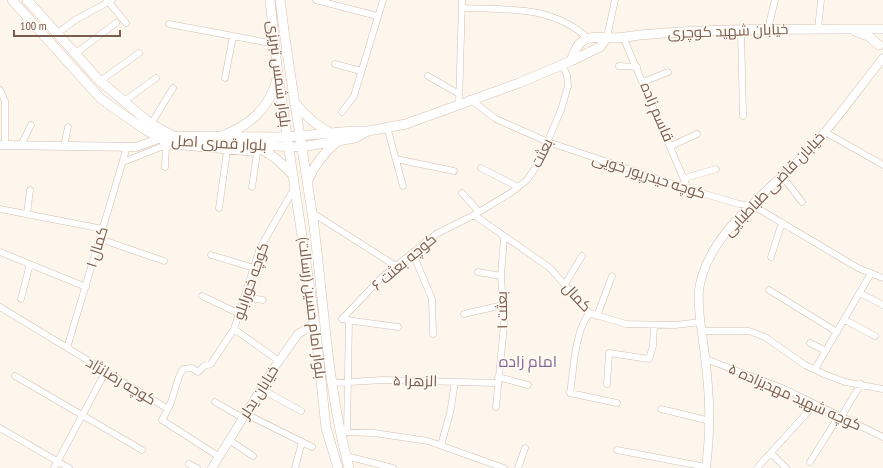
<svg xmlns="http://www.w3.org/2000/svg" width="883" height="468" font-family="'PT Sans Narrow',Cairo,sans-serif">
	<style>
		.lines { fill: none; stroke-linecap: round; stroke-linejoin: round }
		.minor-casing { stroke: #d1beb0; stroke-width: 7 }
		.tertiary-casing { stroke: #d1beb0; stroke-width: 9 }
		.secondary-casing { stroke: #d6c0b0; stroke-width: 10 }
		.minor { stroke: #fff; stroke-width: 6 }
		.tertiary { stroke: #fff; stroke-width: 8 }
		.secondary { stroke: #fff; stroke-width: 9 }
		.labels { text-anchor: middle; stroke-width: 3; stroke-linejoin: round; paint-order: stroke }
		.street-label { font-size: 15px; fill: #7a5c4d; stroke: #fffaf3 }
		.neighbourhood-label { font-size: 16px; fill: #846695; stroke: #fffaf3 }
	</style>
	<rect width="100%" height="100%" fill="#fdf6ec"/>
	<g class="lines">
		<defs>
			<path id="minor" d="M107,0L126,23
				M316,0L377,16
				M462,8C509,10 552,5 589,39
				M169,24L275,44
				M768,29L775,0
				M818,29L821,0
				M741,30L743,116
				M58,33L75,20L112,0
				M607,37L615,0
				M623,37L688,189
				M76,53L116,23
				M335,64L361,71
				M619,66L637,67
				M428,76L459,94
				M225,78L233,36
				M100,81L139,53
				M643,82L668,72
				M0,90L5,101V145
				M470,99L496,119L548,142L688,189L739,204L752,205L858,268L883,278
				M123,102L156,78
				M459,104L462,0
				M342,112L354,96L383,0
				M151,124L173,88
				M387,127L403,186
				M825,132L883,165
				M21,145L31,125
				M64,146L68,127
				M671,146L697,134
				M396,159L454,171
				M123,162L166,145L257,153L252,187
				M165,167L166,145
				M481,168L518,187
				M782,176L802,202
				M685,178L716,169
				M462,193L479,212
				M219,208L227,151
				M0,209L103,229
				M311,212L396,266
				M27,214L30,190
				M474,215L550,268L589,313L626,324L675,325L701,322
				M100,239L164,261
				M0,252L86,287
				M413,254L432,299L433,334
				M211,255L254,268
				M771,257L782,222
				M478,272L501,276
				M565,284L582,256
				M769,290L837,332
				M860,293L883,305
				M202,296L240,314
				M245,297L263,300
				M21,299L30,264
				M0,307L168,409L162,420L218,456
				M589,313C574,335 574,368 570,393L617,403
				M464,314L503,305
				M597,316L612,276
				M342,319L381,278L436,234L474,215L512,192L527,180L538,164L561,110L568,86L567,75L562,65
				M346,320L398,327
				M845,320L875,336
				M702,331H749L765,337L805,365L824,374L845,382L883,389
				M810,343L826,351
				M67,348L127,147
				M706,359L782,388L883,437
				M279,361L234,329L260,248L295,187
				M815,369L870,275
				M15,376L142,450
				M498,377L528,385
				M333,383L383,380L497,383
				M607,384L609,353L649,359L653,346L654,325
				M261,389L301,411
				M215,402L243,418
				M496,407L504,325L501,276L504,237
				M168,409C175,396 175,381 183,369L192,368L198,372L204,366L211,364L234,329
				M661,409L710,421
				M246,414L312,447
				M841,417L861,384
				M0,428L69,468
				M340,432L374,433L428,441L504,468
				M347,432L349,320
				M229,440L253,456
				M441,445L450,413L455,382
				M617,450L706,467
				M771,453L786,468
				M346,456L393,468
				M810,462L839,416
				M189,464L197,468
				M54,468L106,371
				M295,468L302,442
				M518,468L525,448
				M757,468L815,404"/>
			<path id="tertiary" d="M0,145L136,147L161,138
				M212,468L274,368L298,334L315,323
				M706,468C711,427 710,397 705,357C703,335 697,312 699,290C707,231 773,189 811,148C837,120 859,88 883,58"/>
			<path id="secondary" d="M12,0L101,99L144,129L166,142H182
				M27,0L100,81L151,124L173,136L287,137L353,131H368L406,124L519,83L571,61L600,47L607,37
				M270,0L278,76L315,323L326,428L338,468
				M280,0C289,73 302,146 313,219C324,302 327,387 349,468
				M855,31L868,36L879,45
				M571,61C574,53 577,43 586,39C595,36 604,37 613,38C622,38 631,36 640,35C721,28 802,29 883,29
				M295,103C306,117 317,126 332,134
				M222,136C250,125 269,109 277,79
				M197,143L301,147L355,138L366,132
				M256,148C271,152 282,164 293,175
				M307,182C314,165 323,153 338,141"/>
		</defs>
		<use href="#minor" class="minor-casing"/>
		<use href="#tertiary" class="tertiary-casing"/>
		<use href="#secondary" class="secondary-casing"/>
		<use href="#minor" class="minor"/>
		<use href="#tertiary" class="tertiary"/>
		<use href="#secondary" class="secondary"/>
	</g>
	<g class="labels">
		<g class="street-label">
			<text transform="translate(728 31) rotate(-2)" y="5">خیابان شهید کوچری</text>
			<text transform="translate(279 74) rotate(83)" y="5">بلوار شمس تبریزی</text>
			<text transform="translate(657 112) rotate(67)" y="5">قاسم زاده</text>
			<text transform="translate(219 143) rotate(3)" y="5">بلوار قمری اصل</text>
			<text transform="translate(542 153) rotate(-64)" y="5">بعثت</text>
			<text transform="translate(649 176) rotate(18)" y="5">کوچه حیدرپور خویی</text>
			<text transform="translate(774 184) rotate(-46)" y="5">خیابان قاضی طباطبایی</text>
			<text transform="translate(97 247) rotate(-73)" y="5">کمال ۱</text>
			<text transform="translate(404 262) rotate(-40)" y="5">کوچه بعثت ۶</text>
			<text transform="translate(251 281) rotate(-71)" y="5">کوچه خورابلو</text>
			<text transform="translate(577 297) rotate(47)" y="5">کمال</text>
			<text transform="translate(312 308) rotate(83)" y="5">بلوار امام حسین (رسالت)</text>
			<text transform="translate(502 310) rotate(-91)" y="5">بعثت ۱</text>
			<text transform="translate(121 381) rotate(31)" y="5">کوچه رضانژاد</text>
			<text transform="translate(415 381) rotate(1)" y="5">الزهرا ۵</text>
			<text transform="translate(259 392) rotate(-58)" y="5">خیابان یدلر</text>
			<text transform="translate(795 397) rotate(24)" y="5">کوچه شهید مهدیزاده ۵</text>
		</g>
		<g class="neighbourhood-label">
			<text x="528" y="367">امام زاده</text>
		</g>
	</g>
	<path d="M14 30v6h106v-6" fill="none" stroke="#7a5c4d" stroke-width="2"/>
	<text x="20" y="30" font-size="12" fill="#7a5c4d" stroke="#fffaf3" stroke-width="3" paint-order="stroke">100 m</text>
</svg>
